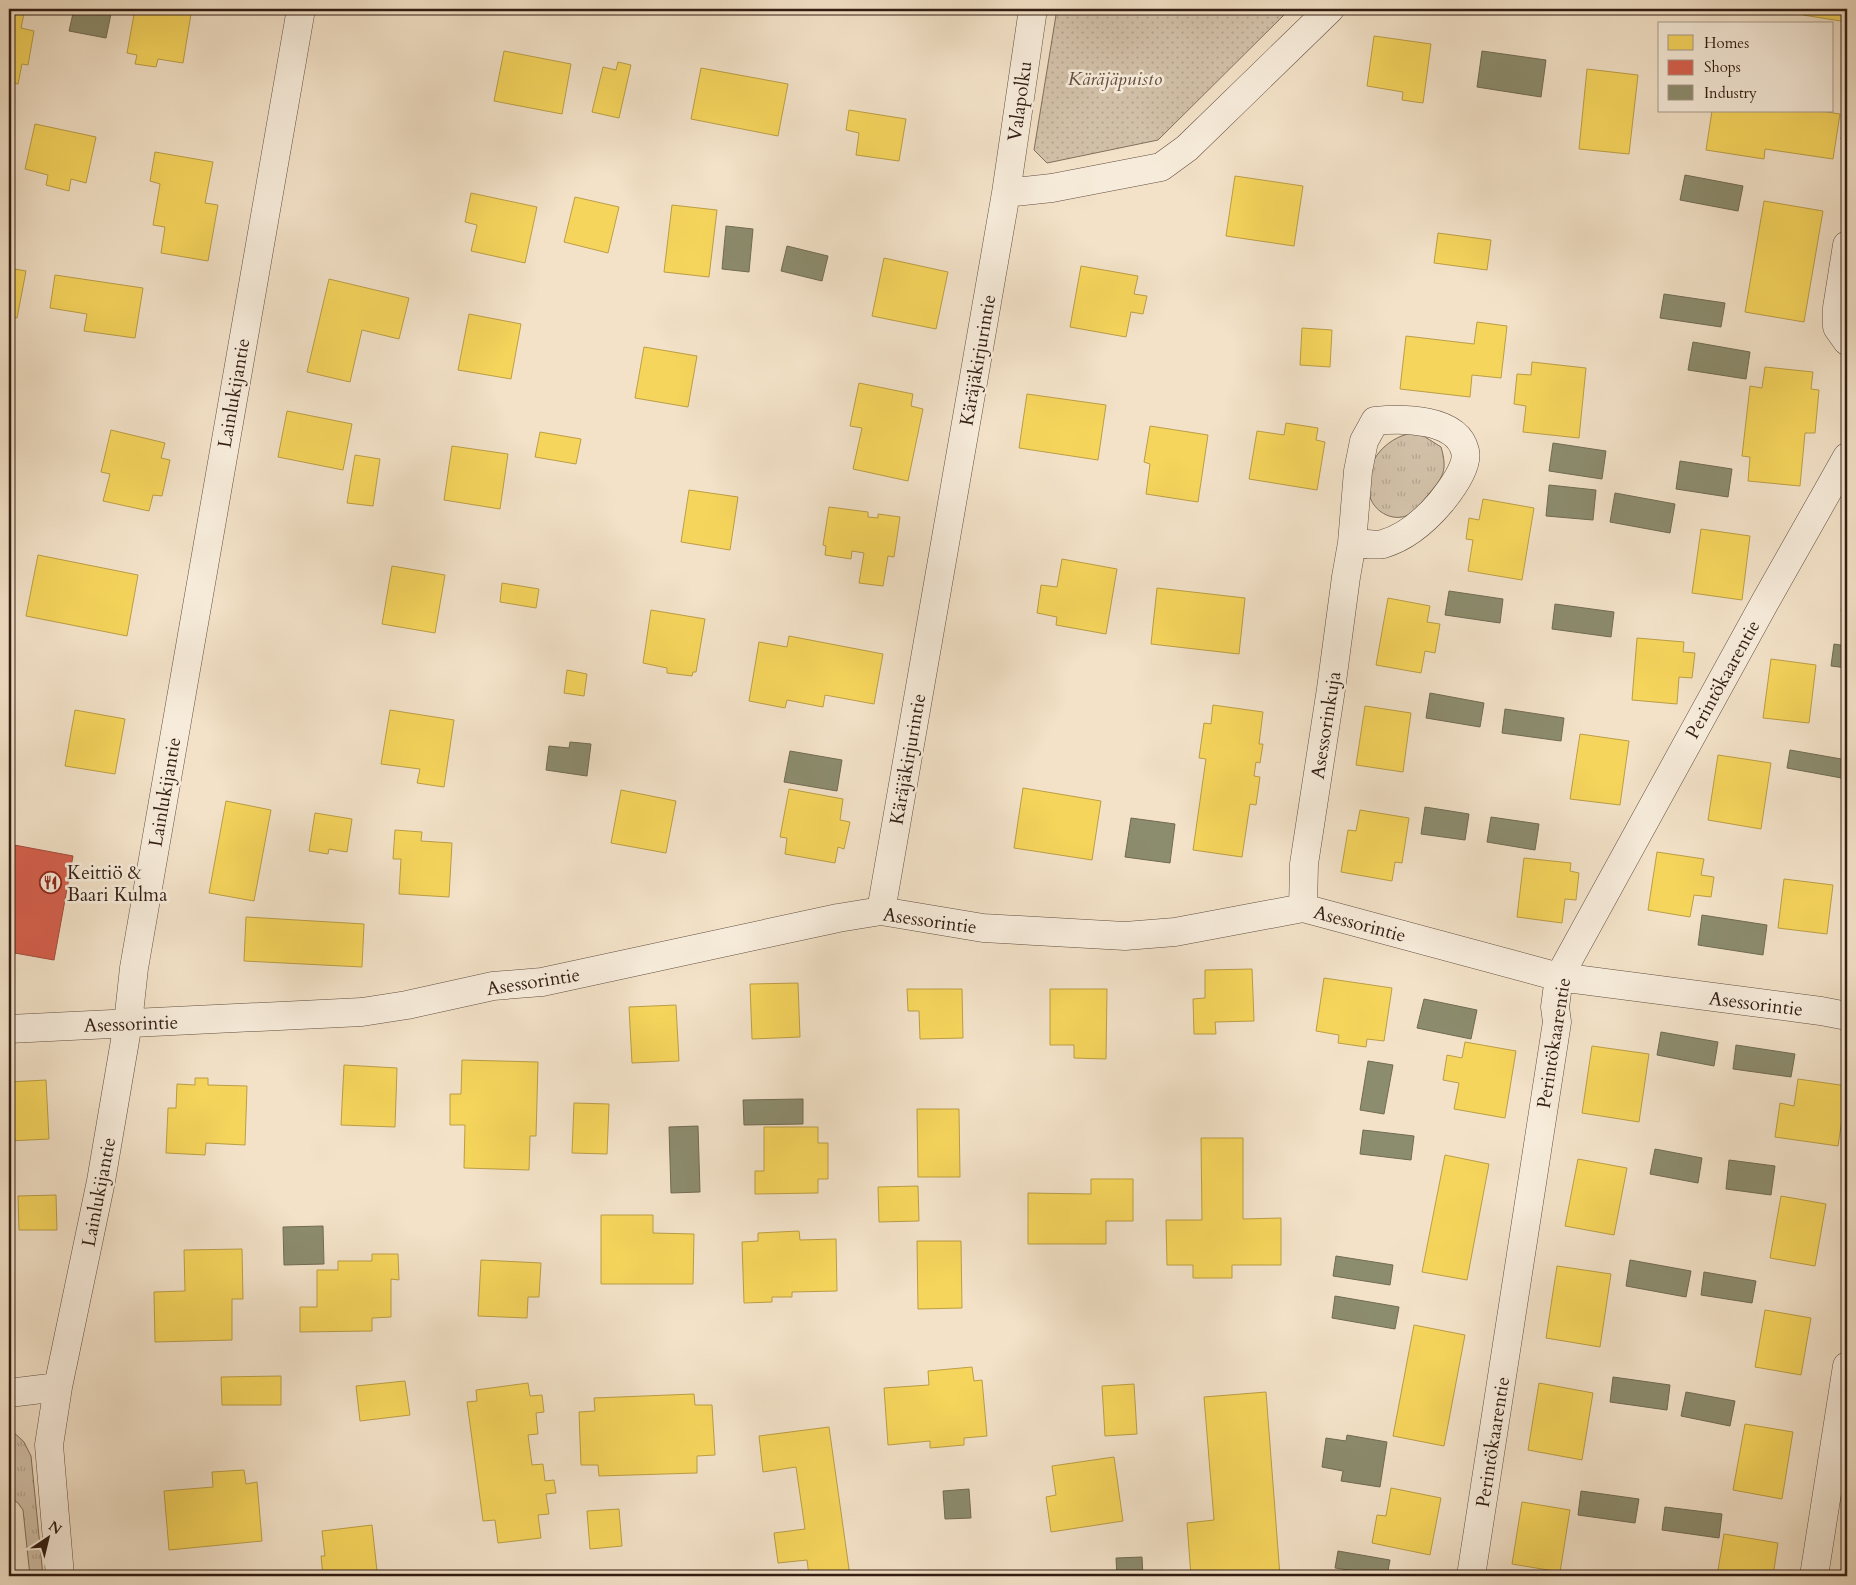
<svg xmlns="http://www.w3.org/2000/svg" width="1856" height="1585" font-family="Cardo,serif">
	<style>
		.grass { fill: url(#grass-tufts); stroke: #826f5e }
		.park { fill: url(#park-dots); stroke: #826f5e }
		.homes { fill: #f6d55c; stroke: #bb9e46 }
		.shops { fill: #d6604d; stroke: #a54c3c }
		.industry { fill: #8c8c6e; stroke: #716b53 }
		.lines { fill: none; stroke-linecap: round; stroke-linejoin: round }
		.minor-casing { stroke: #624e40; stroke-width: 29 }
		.minor { stroke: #f7ecdb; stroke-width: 28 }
		.labels { text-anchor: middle; stroke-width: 5; stroke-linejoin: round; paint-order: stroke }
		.park-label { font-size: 19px; font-style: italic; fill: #624e40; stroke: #f7ecdb }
		.street-label { font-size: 19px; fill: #321d13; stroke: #f7ecdb }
		.poi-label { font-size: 19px; fill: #321d13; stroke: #f7ecdb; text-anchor: start }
	</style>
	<defs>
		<pattern id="grass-tufts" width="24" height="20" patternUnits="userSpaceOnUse" patternTransform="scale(1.25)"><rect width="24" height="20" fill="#d2c1a9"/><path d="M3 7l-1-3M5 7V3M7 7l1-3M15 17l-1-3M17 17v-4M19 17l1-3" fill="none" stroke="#b5a591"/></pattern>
		<pattern id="park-dots" width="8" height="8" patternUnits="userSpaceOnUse" patternTransform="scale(1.25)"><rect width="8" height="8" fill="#d2c1a9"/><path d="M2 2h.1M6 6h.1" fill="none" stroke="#b5a591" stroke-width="1.8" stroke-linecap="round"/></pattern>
	</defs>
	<rect width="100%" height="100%" fill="#f3e2c8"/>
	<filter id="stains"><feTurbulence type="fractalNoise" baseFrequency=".004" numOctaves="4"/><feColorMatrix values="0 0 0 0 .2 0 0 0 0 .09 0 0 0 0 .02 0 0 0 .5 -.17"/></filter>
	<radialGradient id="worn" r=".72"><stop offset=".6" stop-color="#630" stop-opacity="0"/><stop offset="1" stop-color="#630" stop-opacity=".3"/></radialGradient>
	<path class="grass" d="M1413,433L1422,435L1441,447C1448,471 1443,477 1428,495C1423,501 1417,510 1410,514C1395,523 1375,513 1370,497C1360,467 1384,437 1413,433Z
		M9,1428L24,1442L31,1456L43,1576H30L23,1510L18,1503L9,1496Z"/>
	<path class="park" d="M1057,9H1290L1158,140L1047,163L1034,150Z"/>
	<path class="homes" d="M9,9H25L21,28L34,31L28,65L22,64L18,84L9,82Z
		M135,9H160L191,14L183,63L158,59L156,67L135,64L137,55L127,53Z
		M942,9H974L973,14Z
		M1804,9H1847V22L1803,15Z
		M1374,36L1431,44L1423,103L1402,100L1403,92L1367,86Z
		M504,51L571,64L562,114L494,101Z
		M618,62L631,65L619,118L592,112L603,67L616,70Z
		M701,68L788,84L778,136L691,119Z
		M1587,69L1638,75L1629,154L1579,149Z
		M849,110L906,119L899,161L856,155L859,133L846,130Z
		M1712,111H1821L1840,114L1833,159L1765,149L1764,159L1706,150Z
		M35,124L96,137L86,183L71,179L69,191L46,185L48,175L25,169Z
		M155,152L213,162L205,203L218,205L208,261L161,253L165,227L153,225L160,184L150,181Z
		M1235,176L1303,186L1294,246L1226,236Z
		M471,193L537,207L525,263L471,251L477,225L465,222Z
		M575,197L619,207L608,253L564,242Z
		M1764,201L1823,211L1804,322L1745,312Z
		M672,205L717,210L709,277L664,272Z
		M1438,233L1491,240L1487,270L1434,263Z
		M884,258L948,272L936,329L872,316Z
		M1081,266L1138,276L1134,294L1147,296L1143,314L1131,312L1126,337L1070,327Z
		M9,268L26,271L17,318L9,316Z
		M55,275L143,288L135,338L84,331L87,314L50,308Z
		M329,279L409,298L399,339L362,330L350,382L307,372Z
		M469,314L521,324L511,379L458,370Z
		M1477,322L1507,326L1501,378L1472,375L1470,397L1400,389L1406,336L1474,344Z
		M1302,328L1332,330L1330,367L1300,365Z
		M644,347L697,356L688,407L635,398Z
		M1532,362L1586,368L1579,438L1523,432L1526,406L1514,404L1517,374L1531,375Z
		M1765,367L1813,372L1811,389L1819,390L1815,433H1805L1800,486L1748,481L1750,457L1742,456L1750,386L1762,388Z
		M859,383L913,394L911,406L923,409L908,481L853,469L862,428L850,426Z
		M1027,394L1106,405L1098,460L1019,448Z
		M287,411L352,424L343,470L278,457Z
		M1286,423L1318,428L1316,440L1325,442L1317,490L1249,479L1257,431L1284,435Z
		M1150,426L1208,435L1198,502L1146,494L1150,464L1144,462Z
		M111,430L165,443L161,458L170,460L162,496L153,495L149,511L103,501L110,474L101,472Z
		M540,432L581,439L576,464L535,457Z
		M452,446L508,454L500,509L444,500Z
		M355,455L380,459L373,506L347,503Z
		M689,490L738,497L730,550L681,542Z
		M1483,499L1534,508L1522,580L1468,571L1473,540L1466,539L1469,518L1479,520Z
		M829,507L868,512V517L878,518V514L900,517L894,557L888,556L883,586L859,583L864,553L852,551L851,559L825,555L826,546L823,545Z
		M1701,529L1750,536L1742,600L1692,593Z
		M38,555L138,575L127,636L26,616Z
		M1062,559L1117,569L1106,634L1056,625L1057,617L1037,613L1041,585L1057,587Z
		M392,566L445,575L435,633L382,624Z
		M1847,567V612L1841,611Z
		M502,583L539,589L536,608L500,602Z
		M1157,588L1245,598L1239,654L1151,644Z
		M1388,598L1430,606L1427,622L1440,624L1435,653L1425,651L1421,673L1376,665Z
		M651,610L705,619L696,672H693L692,676L667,673V668L643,663Z
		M789,636L883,654L874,704L825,695L823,707L787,700L785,708L749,701L759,642L787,647Z
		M1637,638L1684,642L1683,652L1695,653L1692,678L1679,677L1677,704L1632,700Z
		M1771,659L1816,665L1809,723L1763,718Z
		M567,670L587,674L584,696L564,693Z
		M1213,705L1263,712L1259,744H1263L1260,763L1256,762L1254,776L1260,777L1256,805L1250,804L1242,857L1193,850L1206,759L1199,758L1204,723L1211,724Z
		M1365,706L1411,713L1403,772L1356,765Z
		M75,710L125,719L115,774L65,766Z
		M390,710L454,720L444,787L417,783L420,769L381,764Z
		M1580,734L1629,741L1620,805L1570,799Z
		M1718,755L1771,763L1761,829L1708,820Z
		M1023,788L1101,801L1092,860L1014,848Z
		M789,789L843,799L840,820L850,822L844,849L838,847L835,863L785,854L787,838L780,837Z
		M621,790L676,801L666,853L611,843Z
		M226,801L271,810L254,901L209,893Z
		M1360,810L1409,818L1402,863L1395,862L1392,881L1341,872L1348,830L1356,831Z
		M315,813L352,819L347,852L329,849L328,854L309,851Z
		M395,830L422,832L421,841L452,843L449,897L399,894L401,859H393Z
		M1657,852L1704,859L1701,875L1714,877L1711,897L1694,895L1690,917L1648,910Z
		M1524,858L1571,863L1570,871L1579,873L1576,900L1565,899L1562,923L1517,917Z
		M1784,879L1833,885L1827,934L1778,928Z
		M246,917L364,924L362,967L244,961Z
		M1252,969L1254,1021L1215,1022L1216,1034H1194L1193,999L1205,998V970Z
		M1324,978L1392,988L1384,1041L1367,1039L1366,1047L1338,1043L1339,1035L1316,1031Z
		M798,983L800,1037L752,1039L750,984Z
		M907,989H962L963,1038L920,1039L919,1011H908Z
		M1050,989H1107L1106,1059L1074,1058V1045H1050Z
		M676,1005L679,1061L632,1063L629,1007Z
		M1465,1042L1516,1051L1505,1118L1454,1109L1459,1083L1443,1080L1447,1055L1462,1058Z
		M1592,1046L1649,1054L1639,1122L1582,1113Z
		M462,1060L538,1062L536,1136H530L529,1170L464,1168L465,1125H450V1094H461Z
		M344,1065L397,1068L395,1127L341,1125Z
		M195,1078H208V1085L247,1086L245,1145L206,1143L205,1155L166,1153L168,1108H176L177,1084L195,1085Z
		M1798,1079L1847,1086L1838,1146L1775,1137L1780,1103L1794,1106Z
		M46,1080L49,1139L9,1141V1082Z
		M574,1103L609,1104L607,1154L572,1153Z
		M917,1109H959L960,1177H918Z
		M764,1127H818V1143H828V1179H818V1193L755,1194V1171H764Z
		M1201,1138H1243V1219L1281,1218V1265H1232V1278H1193V1265H1167L1166,1220H1202Z
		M1445,1155L1489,1164L1467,1280L1422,1272Z
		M1578,1159L1627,1168L1614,1235L1565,1226Z
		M1091,1179H1133V1221H1106V1244H1028V1193L1091,1194Z
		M918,1186L919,1221L879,1222L878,1187Z
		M56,1195L57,1230H19L18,1196Z
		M1781,1196L1826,1204L1815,1266L1770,1258Z
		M601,1215H653V1233L694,1234L693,1284H601Z
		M799,1231L800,1240L836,1239L837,1291L792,1292V1297H772V1302L744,1303L742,1242L758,1241V1233Z
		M917,1241H961L962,1308L918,1309Z
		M242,1249L243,1299H232V1340L155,1342L154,1292L185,1291L184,1250Z
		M372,1254H398L399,1280L391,1279V1317L372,1318V1331L300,1332V1307H317V1270H338V1261H372Z
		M481,1260L541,1263L539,1297H528L527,1318L478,1316Z
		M1557,1266L1611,1274L1600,1347L1546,1338Z
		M1765,1310L1811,1318L1801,1375L1755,1367Z
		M1414,1325L1465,1335L1444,1446L1393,1436Z
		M972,1367L974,1381L982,1380L987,1436L964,1438V1445L930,1448V1441L888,1445L884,1388L929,1385L928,1371Z
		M281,1376V1405H222L221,1377Z
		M405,1381L410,1415L360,1421L356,1386Z
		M528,1383L530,1396L542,1395L544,1412L536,1413L538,1434L528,1435L532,1465L543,1464L545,1481L554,1480L556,1493L546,1494L549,1514L538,1515L541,1538L498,1543L495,1520L483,1521L467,1402L477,1401L476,1390Z
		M1539,1383L1593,1393L1582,1460L1528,1450Z
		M1134,1384L1137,1434L1105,1436L1102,1386Z
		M1266,1392L1280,1576H1191L1187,1523L1214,1520L1204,1397Z
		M694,1394L695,1405H712L715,1455L697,1456V1473L599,1476L598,1465H581L579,1412L595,1411L594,1398Z
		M1745,1424L1793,1432L1782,1499L1733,1490Z
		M829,1427L850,1576H809L807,1560L778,1563L774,1533L805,1529L796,1467L763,1472L759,1436Z
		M1114,1457L1123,1521L1051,1532L1046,1497L1056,1495L1052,1466Z
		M244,1470L246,1484L257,1482L262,1541L169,1550L164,1491L213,1487L212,1472Z
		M1391,1488L1441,1498L1430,1555L1372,1543L1377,1515L1386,1516Z
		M1522,1502L1570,1510L1560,1572L1512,1564Z
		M619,1509L622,1546L590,1549L587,1511Z
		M372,1525L377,1571H373L374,1576H323L321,1556H325L322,1531Z
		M1724,1534L1778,1543L1773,1576H1717Z"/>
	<path class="shops" d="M9,844L73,856L54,960L9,952Z"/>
	<path class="industry" d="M74,9H112L106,38L69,31Z
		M1482,51L1546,60L1541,97L1477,87Z
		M1847,110V140L1841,139Z
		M1685,175L1743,186L1738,211L1680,200Z
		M726,226L753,229L749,272L722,269Z
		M787,246L828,256L822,281L781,271Z
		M1664,294L1725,303L1721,327L1660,318Z
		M1693,342L1750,352L1746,379L1688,370Z
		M1553,443L1606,451L1602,479L1549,471Z
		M1680,461L1732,469L1728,497L1676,489Z
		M1549,485L1596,490L1593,520L1546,516Z
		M1615,493L1675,504L1670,533L1610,522Z
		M1449,591L1503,599L1500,623L1445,615Z
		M1555,604L1614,612L1611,637L1552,629Z
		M1834,644L1847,646V668L1831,666Z
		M1430,693L1484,703L1480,727L1426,718Z
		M1505,709L1564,718L1561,741L1502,733Z
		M570,742L591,744L587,776L546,770L549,746L569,748Z
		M1790,750L1847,760V779L1787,768Z
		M790,751L842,760L837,791L784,782Z
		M1425,807L1469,814L1465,840L1421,834Z
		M1491,817L1539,824L1535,850L1487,842Z
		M1131,818L1175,824L1170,863L1125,857Z
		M1702,915L1767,925L1763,955L1698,945Z
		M1424,999L1477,1010L1471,1039L1417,1028Z
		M1661,1032L1718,1042L1714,1066L1657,1055Z
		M1736,1045L1795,1054L1791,1077L1733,1069Z
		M1368,1061L1393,1065L1384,1114L1360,1110Z
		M803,1099V1124L744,1125L743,1100Z
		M698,1126L700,1192L671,1193L669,1127Z
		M1363,1130L1414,1136L1411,1160L1360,1154Z
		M1655,1149L1702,1158L1698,1183L1650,1174Z
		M1729,1160L1775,1166L1771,1195L1726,1189Z
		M323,1226L324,1264L284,1265L283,1227Z
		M1336,1256L1393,1265L1390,1285L1333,1276Z
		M1630,1260L1691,1271L1686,1297L1626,1286Z
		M1704,1272L1756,1281L1752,1303L1701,1295Z
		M1335,1296L1399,1307L1395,1329L1332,1318Z
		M1613,1377L1670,1385L1667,1410L1610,1402Z
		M1686,1392L1735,1401L1730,1426L1681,1416Z
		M1347,1435L1387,1442L1380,1487L1341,1481L1343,1471L1322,1467L1326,1438L1346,1441Z
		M969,1489L971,1518L945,1519L943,1491Z
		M1581,1491L1639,1499L1635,1523L1578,1515Z
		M1665,1507L1722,1514L1719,1538L1662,1530Z
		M1338,1551L1390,1560L1387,1576L1335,1568Z
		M1142,1557L1143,1576H1117L1116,1558Z"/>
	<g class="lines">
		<defs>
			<path id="minor" d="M1006,193L1033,9
				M1847,245L1837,308V327L1847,341
				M1303,908L1304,864L1331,689L1346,577L1352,543L1358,471L1364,441L1375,421C1402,418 1457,418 1465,451C1469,466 1450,491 1441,502C1425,521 1407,537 1383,544C1374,546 1361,543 1352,543
				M881,911L1006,193L1052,188L1161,167L1187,148L1330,9
				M9,1029L362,1012L407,1005L493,986L542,982L838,918L881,911L983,928L1125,936L1175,932L1303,908L1559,977L1821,1011L1847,1016
				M9,1393L58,1387
				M60,1576L49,1445L58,1387L101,1181L128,1023L134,968L301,9
				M1471,1576L1557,1022L1555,1007L1559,977L1765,602L1847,457
				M1814,1576L1847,1366"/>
		</defs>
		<use href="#minor" class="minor-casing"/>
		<use href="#minor" class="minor"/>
	</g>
	<defs>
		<symbol id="restaurant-ring" viewBox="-11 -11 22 22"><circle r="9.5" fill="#f7ecdb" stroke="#8f2418" stroke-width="1.5"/><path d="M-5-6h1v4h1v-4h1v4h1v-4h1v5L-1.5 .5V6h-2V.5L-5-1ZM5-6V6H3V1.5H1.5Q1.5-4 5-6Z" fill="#8f2418"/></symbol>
	</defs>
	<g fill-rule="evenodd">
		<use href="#restaurant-ring" x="38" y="870" width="25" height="25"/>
	</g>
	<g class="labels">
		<g class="park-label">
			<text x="1115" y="85">Käräjäpuisto</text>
		</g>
		<g class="street-label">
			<text transform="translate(1019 101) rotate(-82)" y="7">Valapolku</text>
			<text transform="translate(977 360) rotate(-80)" y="7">Käräjäkirjurintie</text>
			<text transform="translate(233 393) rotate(-80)" y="7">Lainlukijantie</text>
			<text transform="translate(1722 679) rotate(-61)" y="7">Perintökaarentie</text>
			<text transform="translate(1325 725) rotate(-81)" y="7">Asessorinkuja</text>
			<text transform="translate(907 759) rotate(-80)" y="7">Käräjäkirjurintie</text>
			<text transform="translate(164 792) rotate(-80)" y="7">Lainlukijantie</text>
			<text transform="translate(930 920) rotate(8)" y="7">Asessorintie</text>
			<text transform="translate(1360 923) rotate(15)" y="7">Asessorintie</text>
			<text transform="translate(533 981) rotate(-9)" y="7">Asessorintie</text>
			<text transform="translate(1756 1003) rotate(7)" y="7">Asessorintie</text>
			<text transform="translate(131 1023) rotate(-2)" y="7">Asessorintie</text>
			<text transform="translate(1553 1043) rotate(-81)" y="7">Perintökaarentie</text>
			<text transform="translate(98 1192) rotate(-79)" y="7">Lainlukijantie</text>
			<text transform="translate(1492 1442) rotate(-81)" y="7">Perintökaarentie</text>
		</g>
		<g class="poi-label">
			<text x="67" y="879">Keittiö &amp;<tspan x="67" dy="22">Baari Kulma</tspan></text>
		</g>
	</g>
	<rect width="1856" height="1585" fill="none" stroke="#f3e2c8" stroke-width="30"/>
	<rect x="10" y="10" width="1836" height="1565" fill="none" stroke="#321d13" stroke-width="2.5"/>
	<rect x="15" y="15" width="1826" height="1555" fill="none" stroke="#321d13"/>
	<rect x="1658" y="22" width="175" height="90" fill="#f7ecdb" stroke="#a8998b"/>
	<rect x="1668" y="35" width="25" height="15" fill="#f6d55c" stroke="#a8998b"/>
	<text x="1704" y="48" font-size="15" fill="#321d13">Homes</text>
	<rect x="1668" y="60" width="25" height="15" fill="#d6604d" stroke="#a8998b"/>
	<text x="1704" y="72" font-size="15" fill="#321d13">Shops</text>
	<rect x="1668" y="85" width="25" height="15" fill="#8c8c6e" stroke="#a8998b"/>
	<text x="1704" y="98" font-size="15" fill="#321d13">Industry</text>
	<g transform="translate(48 1538) rotate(35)" stroke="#f7ecdb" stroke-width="4" paint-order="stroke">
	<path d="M0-4L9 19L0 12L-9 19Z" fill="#321d13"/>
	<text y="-8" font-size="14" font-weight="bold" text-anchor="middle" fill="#321d13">N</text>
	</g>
	<rect width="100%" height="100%" filter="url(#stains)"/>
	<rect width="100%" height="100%" fill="url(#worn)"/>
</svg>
